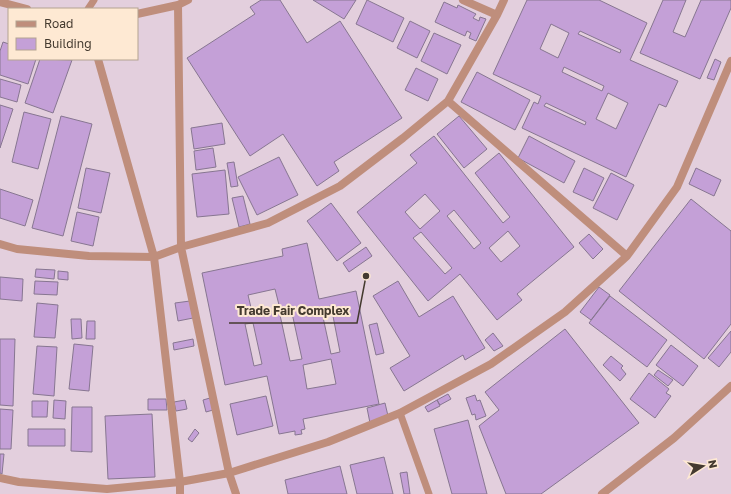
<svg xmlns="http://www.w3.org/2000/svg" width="731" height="494" font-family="'Golos Text',sans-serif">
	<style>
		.commercial { fill: #e3cfdd; fill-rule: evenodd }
		.building { fill: #c4a0d7; stroke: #877691; fill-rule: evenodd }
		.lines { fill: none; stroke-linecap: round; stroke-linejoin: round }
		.service { stroke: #bf8e7c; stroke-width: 7 }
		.minor { stroke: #bf8e7c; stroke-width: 8 }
		.leader { fill: none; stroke: #443a2f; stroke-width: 1.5 }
		.callout-dot { fill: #443a2f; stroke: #fee9d3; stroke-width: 1.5 }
		.callout-label { font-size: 12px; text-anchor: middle; font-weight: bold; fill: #443a2f; stroke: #fee9d3; stroke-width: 4; stroke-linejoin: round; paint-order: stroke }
	</style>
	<rect width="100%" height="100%" fill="#f5dbc0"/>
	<path class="commercial" d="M0,0H731V494H0ZM9,9H137V59H9Z"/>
	<path class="building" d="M261,0H280L307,43L340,21L402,118L334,162L339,171L317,186L283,134L250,156L187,58L255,14L250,7Z
		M313,0H356L344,19Z
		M367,0L404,18L393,42L356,24Z
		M527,0H599L647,23L630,60L678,81L666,107L659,104L626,177L522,128L534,102L538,104L541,96L493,74ZM551,24L569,33L558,58L540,49ZM580,31L621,50L620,53L578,34ZM564,67L604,86L602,91L562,72ZM608,93L628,103L616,129L596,119ZM546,103L586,122L585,125L544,106Z
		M663,0H686L673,32L685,37L701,0H731V8L700,79L640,53Z
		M444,2L457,8L458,5L476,14L473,18L479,21L480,17L486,19L476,41L469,38L471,33L467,31L465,36L435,22Z
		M410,21L430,31L417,58L397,48Z
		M434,33L461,45L447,74L421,61Z
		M3,42L9,44V59H36L28,84L0,75V51Z
		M40,59L72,60L53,113L25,103Z
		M715,59L721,62L714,80L707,78Z
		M416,68L438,79L428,101L405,90Z
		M477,72L530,100L515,130L461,102Z
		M0,79L21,85L17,102L0,97Z
		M0,105L13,109L0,148Z
		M24,112L51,119L38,169L12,162Z
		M61,116L92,124L63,236L32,228Z
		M459,116L487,149L464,168L437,134Z
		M222,123L225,144L194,149L191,128Z
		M434,136L503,223L510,217L475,173L499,153L574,247L517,294L522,300L497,320L460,274L428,301L357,212L417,163L410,155ZM425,194L440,211L420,229L405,212ZM454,210L481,243L474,249L447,216ZM508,231L520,246L501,262L489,248ZM421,232L452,268L445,274L413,238Z
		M529,136L575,161L564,183L518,158Z
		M213,148L216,167L196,170L194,151Z
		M279,157L298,195L257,215L238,177Z
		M234,162L238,186L231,187L227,163Z
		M86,168L110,173L101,213L78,208Z
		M584,168L604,178L593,201L573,192Z
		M696,168L721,180L714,196L689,184Z
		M225,170L229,214L197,217L192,174Z
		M611,173L634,185L617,220L593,208Z
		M0,189L33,200L25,226L0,218Z
		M243,196L250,224L239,227L232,198Z
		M691,199L731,231V324L704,359L619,291Z
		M331,203L361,243L337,261L307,221Z
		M77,212L99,217L93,246L71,241Z
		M589,234L603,249L593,259L579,243Z
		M307,243L319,299L356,291L379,404L303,419L305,429L301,430L302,434L295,435V431L279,434L267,376L225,385L202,273L283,256L282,249ZM275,289L280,309L253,316L248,295ZM331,306L340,352L331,354L321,308ZM292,313L302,359L290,361L280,315ZM253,323L262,364L254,366L245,324ZM331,359L336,384L307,389L303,365Z
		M366,247L372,256L349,272L343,263Z
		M36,269L55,270L54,279L35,277Z
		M58,271L68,272V280L58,279Z
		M0,277L23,279L22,301L0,299Z
		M35,281L58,282L57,295L34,294Z
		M398,281L419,317L453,296L485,348L465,360L463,355L404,391L390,368L410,356L373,296Z
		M599,287L610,295L591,320L580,312Z
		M610,296L667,340L647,367L589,323Z
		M190,301L193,318L178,321L175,303Z
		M37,303L58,305L55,338L34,337Z
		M71,319H81L82,338L72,339Z
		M87,321H95V339H86Z
		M377,323L384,353L376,355L369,325Z
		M565,329L639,423L541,494H506L479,426L499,410L485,392Z
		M731,331V352L719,367L708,358Z
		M493,333L503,346L494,351L485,340Z
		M0,339H15L13,406L0,405Z
		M193,339L194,346L174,350L173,343Z
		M74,344L93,346L89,391L69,389Z
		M671,345L698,366L683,386L656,365Z
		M37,346L57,347L54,396L33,394Z
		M611,356L623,366L621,368L626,374L620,381L603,365Z
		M658,370L673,380L668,386L654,375Z
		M649,373L669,389L666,393L671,396L655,418L630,399Z
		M448,394L451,399L440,405L437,400Z
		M475,395L477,401L480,400L486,416L476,420L475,414L472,415L466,398Z
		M266,396L273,426L237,435L230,404Z
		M210,398L213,410L206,412L203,400Z
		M148,399H166L167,410H148Z
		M54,400L66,401L65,419L53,418Z
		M185,400L187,409L176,411L174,402Z
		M437,400L440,406L428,412L425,407Z
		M32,401H48L47,417H32Z
		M385,403L388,416L370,423L367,408Z
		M72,407H92V452L71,451Z
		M0,409L13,410L11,449H0Z
		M152,414L155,477L108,479L105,416Z
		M468,420L487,494H452L434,429Z
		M28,429H65V446H28Z
		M195,429L199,433L192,442L188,439Z
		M0,454H4L2,474L0,473Z
		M384,457L393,494H357L350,465Z
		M340,466L347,494H288L285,480Z
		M407,472L410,494H404L400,473Z"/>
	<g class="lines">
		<path class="service" d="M88,9L94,0
			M400,413L429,494"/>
		<path class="minor" d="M463,0L497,15
			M0,2L27,9
			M178,5L181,247L229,473L236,494
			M137,14L178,5L188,0
			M98,59L154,257L180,482V494
			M448,101L627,256
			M0,244L17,249L89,256L154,257L181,247L268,223L340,186L403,138L448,101L497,15L504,0
			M0,478L19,482L107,489L180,482L229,473L328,442L400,413L491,364L565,312L627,256L677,187L731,61
			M602,494L674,438L731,386"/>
	</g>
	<path class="leader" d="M366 276L357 323H229"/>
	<circle class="callout-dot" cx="366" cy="276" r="4"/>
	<g class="callout-label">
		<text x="293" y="315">Trade Fair Complex</text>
	</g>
	<rect x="8" y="8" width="130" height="52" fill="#fee9d3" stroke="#b4a391"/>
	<rect x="16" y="21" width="20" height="6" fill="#bf8e7c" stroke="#b4a391"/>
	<text x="44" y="28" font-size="12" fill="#443a2f">Road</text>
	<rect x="16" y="38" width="20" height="12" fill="#c4a0d7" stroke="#b4a391"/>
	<text x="44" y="48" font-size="12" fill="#443a2f">Building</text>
	<g transform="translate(703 466) rotate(78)" stroke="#fee9d3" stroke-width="3" paint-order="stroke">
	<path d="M0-3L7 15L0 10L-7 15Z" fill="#443a2f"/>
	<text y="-6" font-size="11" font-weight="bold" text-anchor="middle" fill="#443a2f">N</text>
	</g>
</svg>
